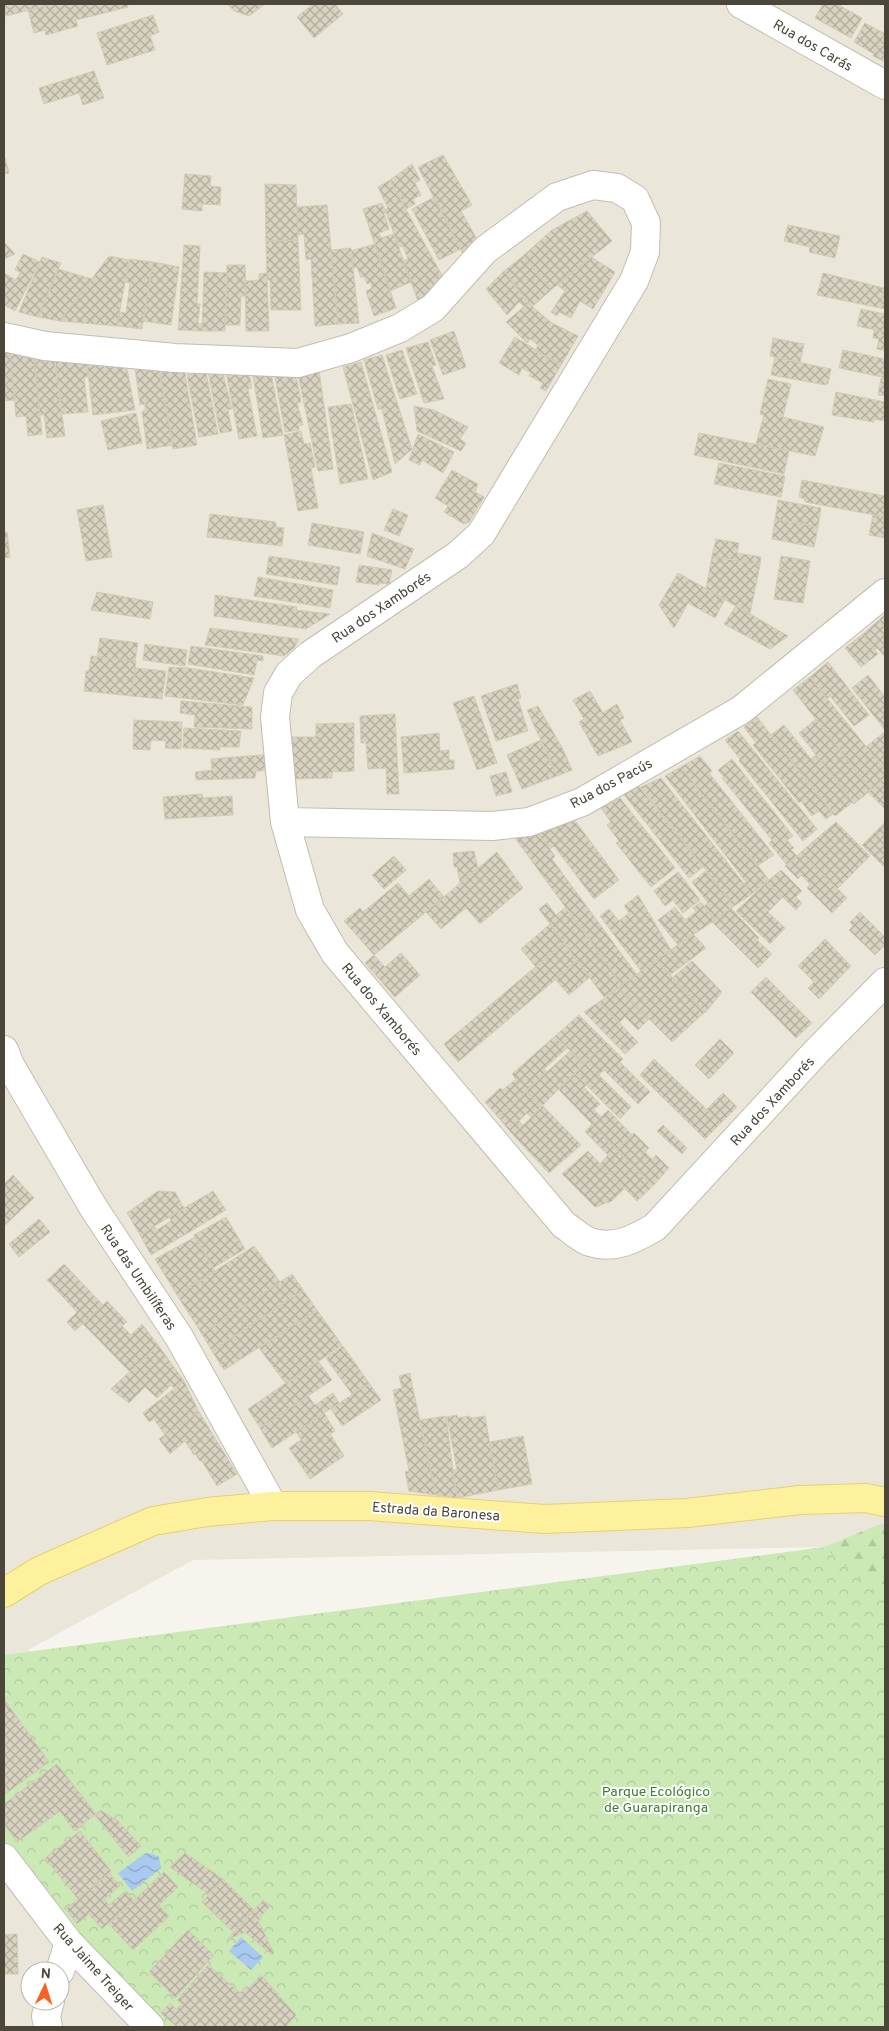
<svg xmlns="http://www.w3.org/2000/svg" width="889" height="2031" font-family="Overpass,sans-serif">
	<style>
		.residential { fill: #eae7da; fill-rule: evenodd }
		.forest { fill: url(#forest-firs) }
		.park { fill: url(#park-crowns) }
		.water { fill: url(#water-waves) }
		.building { fill: url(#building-cross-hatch); stroke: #d3cbb4 }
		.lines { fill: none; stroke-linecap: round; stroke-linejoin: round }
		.minor-casing { stroke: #c2beae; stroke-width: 30 }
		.major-casing { stroke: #e5d26b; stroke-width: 30 }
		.minor { stroke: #fff; stroke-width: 28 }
		.major { stroke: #fef19d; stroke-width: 28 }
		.labels { text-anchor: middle; stroke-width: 4; stroke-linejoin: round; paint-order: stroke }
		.street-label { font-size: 14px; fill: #4b4639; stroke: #fff }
		.park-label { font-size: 14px; fill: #3e7e2b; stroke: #fff }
	</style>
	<defs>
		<pattern id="forest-firs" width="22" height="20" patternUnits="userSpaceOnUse" patternTransform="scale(1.25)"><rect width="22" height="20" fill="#cae9b5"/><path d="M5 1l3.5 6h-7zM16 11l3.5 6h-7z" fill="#afc99c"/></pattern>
		<pattern id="park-crowns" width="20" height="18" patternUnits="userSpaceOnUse" patternTransform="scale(1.25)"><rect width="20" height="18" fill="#cae9b5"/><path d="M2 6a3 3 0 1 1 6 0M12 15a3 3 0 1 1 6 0" fill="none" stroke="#afc99c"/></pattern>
		<pattern id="water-waves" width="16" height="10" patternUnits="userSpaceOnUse" patternTransform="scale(1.25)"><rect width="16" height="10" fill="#aac9f1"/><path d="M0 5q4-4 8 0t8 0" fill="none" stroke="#8ca5c4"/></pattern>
		<pattern id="building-cross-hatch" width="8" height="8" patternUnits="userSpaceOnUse" patternTransform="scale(1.25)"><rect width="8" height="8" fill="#d8d2c1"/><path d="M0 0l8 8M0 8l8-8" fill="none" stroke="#b1ac9e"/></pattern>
	</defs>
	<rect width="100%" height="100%" fill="#f6f4ec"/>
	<path class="residential" d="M4,4H885V1522L824,1547L193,1560L28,1650L166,1828L429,2027H4ZM30,1971H60V2001H30Z"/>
	<path class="forest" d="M885,1522V1603L824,1547Z"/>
	<path class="park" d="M824,1547L885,1602V2027H136L4,1852V1655Z"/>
	<path class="water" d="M146,1853L153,1854L159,1857L161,1868L132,1891L118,1873Z
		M241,1937L263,1957L251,1970L229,1951Z"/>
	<path class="building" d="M4,4H53L6,16Z
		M53,4H127L128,7L76,20L78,26L46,35L45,30L34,33L28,10Z
		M230,4H265L249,16L234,11L228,5Z
		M313,4H335L343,14L314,38L297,17Z
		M823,4H837L862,18L851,38L815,18Z
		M153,15L159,32L150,36L155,50L107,65L97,33Z
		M865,23L885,34L874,54L854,42Z
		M885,34V62L873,56Z
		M94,71L104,98L83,105L79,93L44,104L39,88Z
		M443,155L472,205L461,211L481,246L464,256L418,167Z
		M5,158L9,173L4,174V159Z
		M412,164L420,180L415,183L421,195L413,199L415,204L406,209L390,180Z
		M185,174L211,176L210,186L221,187L220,205L202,204V211L182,209Z
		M390,180L445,281L418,301L403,261L408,259L403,246L399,247L385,210L388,208L378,187Z
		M265,184L296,185L298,240L266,241Z
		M434,197L461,249L439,260L412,209Z
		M382,203L386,212L384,213L389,229L379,233L381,238L394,234L411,282L390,291L363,209Z
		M327,205L338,324L315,326L311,259L306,260L304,234L298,235L297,207Z
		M587,211L612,241L551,290L523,256L552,230Z
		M788,225L840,236L835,258L809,252L810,247L784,241Z
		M298,240L301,310H271L270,280H267L266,241Z
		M4,242L15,254L4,259Z
		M375,244L396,308L374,316L366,291L372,288L371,283L367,284L364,276L361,278L357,267L353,268L351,251Z
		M184,245L200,246L197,304H200L198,324H202V331L178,330Z
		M351,248L359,323L338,324L331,250Z
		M23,254L40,262L15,311L4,305V273L16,280L20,272L15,270Z
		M109,256L129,260L117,326L60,321Z
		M523,256L551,290L532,307L504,271Z
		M42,257L61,263L38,317L19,312Z
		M591,257L615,272L593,309L580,301L571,318L559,312L557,316L551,312L565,291L557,285Z
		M130,259L153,262L142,329L117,326L120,312L126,313L130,283L125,282Z
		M153,262L179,267L171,325L143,321Z
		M227,265H245L246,296H241L240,325H225Z
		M58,269L92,279L60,321L38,317Z
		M504,271L528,303L524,307L519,302L507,315L486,289Z
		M204,272L227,273L225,331H202Z
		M267,273L269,331H246L245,281L259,280V274Z
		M823,273L884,288L880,308L817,295Z
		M885,286V309L880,308Z
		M528,303L552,323L578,336L561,365L535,351L538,345L530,339L527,343L506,322Z
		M861,309L885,314V332L857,326Z
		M874,330L885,332V351L877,349L879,339L873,338Z
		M454,331L466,367L443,375L430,340Z
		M515,337L561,365L546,391L540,388L543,383L529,376L531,373L522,368L519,375L499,363Z
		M773,338L804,344L800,363L770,356Z
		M428,342L436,365L432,366L444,399L424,403L406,348Z
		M402,350L417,394L400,399L386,355Z
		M843,350L885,359V379L882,377L839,368Z
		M4,352L10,353L15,400L4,401Z
		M10,353L34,359L42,434L28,436L26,416L16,417Z
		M382,355L412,449L395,464L382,409H378L364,360Z
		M775,357L831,369L828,384L826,383V385L771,375Z
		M54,358L65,436L47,438L44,414L40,415L34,359Z
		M55,360L86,362L89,377H84L88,412L62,414Z
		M361,362L392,472L373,480L343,367Z
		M87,364H126L135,410L93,415Z
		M158,364L173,445L147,449L142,411H145V404L140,405L135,368Z
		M184,368L197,445L173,449L160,373Z
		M248,369L252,388L248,389L257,436L239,439L226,372Z
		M222,370L232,409L228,410L232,431L220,433L208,371Z
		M252,370L271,373L283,435L263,438Z
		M319,370L333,469L318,471L298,374Z
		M206,372L218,434L199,437L187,375Z
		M274,372L296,374L301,402L297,403L303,425L299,426V430L285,432Z
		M881,378L885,379V396L878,395Z
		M768,379L791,384L783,417L824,427L815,456L756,444L764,415L760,414Z
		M836,392L885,402V421L874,419V422L832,415Z
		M351,404L368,479L340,484L328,407Z
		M414,406L434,410L468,427L460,439L466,443L461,451L417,431Z
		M136,413L142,443L108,450L101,421Z
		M301,431L304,444L310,443L315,467L311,468L318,508L298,511L284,435Z
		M699,433L789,451L784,474L694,455Z
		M418,434L454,452L443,473L422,460L420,465L409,460Z
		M719,463L785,476L781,497L714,484Z
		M452,470L478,484L475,492L484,497L469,522L464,524L444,512L448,506L435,498Z
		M802,480L885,496V517L805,502V499L799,497Z
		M778,500L821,508L818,527L775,519Z
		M103,505L112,557L86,561L77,510Z
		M393,509L408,515L399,536L384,530Z
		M210,514L276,522V527L284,528L282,546L207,537Z
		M873,515L885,517V538L869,535Z
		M775,519L818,527L814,547L772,539Z
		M312,523L364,532L360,554L308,545Z
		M7,532L10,557L4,558V533Z
		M372,533L414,549L405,569L367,556Z
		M716,539L739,543L737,553L761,557L760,565L712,556Z
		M269,556L340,567L337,585L266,574Z
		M712,556L760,565L750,614L706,589Z
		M781,556L810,561L808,574L779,569Z
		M359,565L392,570L389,584L379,583V585L356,582Z
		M779,569L808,574L803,603L774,599Z
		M678,573L725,599L715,618L688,603L674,628L659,605Z
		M258,577L333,590L330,608L254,596Z
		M97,592L153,602L150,619L91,610Z
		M215,595L297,607L296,610L330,614L306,629L214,616Z
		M736,606L750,614L788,636L770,649L724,624Z
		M885,614V628L879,620Z
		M879,620L885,628V657L877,648L875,650L863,634Z
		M210,628L299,639L294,648L284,656L205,645Z
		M863,634L878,654L861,667L845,648Z
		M100,638L138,643L135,661L97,657Z
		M145,644L187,650L185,666L143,660Z
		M191,646L263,656V661L257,660L254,675L188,664Z
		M91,656L136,661L132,696L84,691L86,671H89Z
		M828,662L869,715L854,726L830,696L827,699L810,677Z
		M169,667L188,668L254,678L243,705L165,696Z
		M135,668L166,671L162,699L132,696Z
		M868,675L885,697V730L852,688Z
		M810,677L885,770V777L871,790L793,690Z
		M517,684L521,698L518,699L528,731L496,741L481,696Z
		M590,691L603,713L617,704L624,718L620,720L632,742L598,756L579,722L584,719L573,700Z
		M474,696L497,763L477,770L453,703Z
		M181,701L252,707V729L194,727L195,715L180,713Z
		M538,706L563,749L572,770L557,776L527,710Z
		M395,714L399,794H387L386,768L368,769L366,743H361L360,716Z
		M757,717L771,735L833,814L826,819L819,811L812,816L801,801L799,803L753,745L756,743L744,727Z
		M816,719L871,790L854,804L799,733Z
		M134,720L182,722L181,749L165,748L166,741L151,740L150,750L133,749Z
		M354,723V771L332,772V778L292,779L288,737H316V724Z
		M784,725L811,759L816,755L853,802L835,816L771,735Z
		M184,728L241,731L239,747H220V750L183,748Z
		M738,731L817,829L803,841L739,761L740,759L725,740Z
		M439,733L440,751L449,750V760H454V769L404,773L401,737Z
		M883,733L885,735V770L866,747Z
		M541,740L557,776L522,789L507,755Z
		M272,754L273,770L256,771L255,778L196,780L195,772L212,770L211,759Z
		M700,756L712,771L709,773L774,855L757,866L681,767Z
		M732,759L793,836L787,840L794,848L791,850L797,856L787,865L769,843L772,840L722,778L724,777L718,770Z
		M681,767L769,880L752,894L744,884L746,882L665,776Z
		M506,772L512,792L496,796L490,776Z
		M885,777V806L884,808L868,792Z
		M661,778L752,894L734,906L641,787Z
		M638,785L703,867L689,878L622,792Z
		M202,794L203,798L232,796L233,815L165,819L163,797Z
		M620,798L675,868L651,887L616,843L619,841L607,825L611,822L601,808Z
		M570,814L619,880L594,899L554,846L550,849L538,833Z
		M836,822L870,856L837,889L801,852Z
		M885,822V868L862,845Z
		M538,833L555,856L552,859L637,975L622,985L515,838Z
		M474,851L478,869L460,883L457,867H454L453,853Z
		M497,852L523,888L480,924L466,908L441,929L426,912Z
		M801,852L847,898L832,913L807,888L810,884L801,875L798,879L785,866Z
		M394,856L406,870L384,889L372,875Z
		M781,870L802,891L796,897L802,903L796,910L767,882Z
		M706,871L734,906L715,920L704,906L708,903L692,882Z
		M678,872L700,900L683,913L673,900L665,906L654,891Z
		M429,879L444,897L374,955L344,921L360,908L363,912L398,883L409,896Z
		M767,882L783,897L768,912L785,928L770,944L736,911Z
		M638,895L671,950L641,971L600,916L609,909L619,921L629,913L624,906Z
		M701,902L715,920L678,945L658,920L675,907L685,920L696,912L693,908Z
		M547,903L556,915L566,907L622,985L604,997L539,909Z
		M731,908L759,938L757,940L772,954L758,968L712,922Z
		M860,912L885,937V945L875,955L849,930L853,926L850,922Z
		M550,924L564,943L536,967L521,949Z
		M693,934L706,948L670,975L656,960Z
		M825,939L851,966L819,999L808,988L814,982L798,966Z
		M564,943L577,961L542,991L528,973Z
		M401,953L420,975L395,997L365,963L374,955L385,967Z
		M656,960L705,1012L672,1042L618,988Z
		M577,961L590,977L569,995L555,979Z
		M692,961L722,992L705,1013L672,978Z
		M528,973L542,991L458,1062L444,1044Z
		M766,977L812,1023L796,1038L751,992Z
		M618,988L649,1019L638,1030L625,1017L619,1023L599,1002Z
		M599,1002L638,1042L625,1054L584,1012Z
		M579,1015L606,1042L584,1064L555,1036Z
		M555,1036L567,1048L544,1069L547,1072L498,1117L485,1102L500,1088L503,1090L516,1079L512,1074Z
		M720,1039L734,1053L709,1079L695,1065Z
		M606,1042L623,1059L620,1062L650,1092L638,1104L604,1070L599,1075L631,1107L620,1119L575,1074Z
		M570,1051L584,1064L541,1107L526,1091Z
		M654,1059L721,1123L705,1139L640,1075Z
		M575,1074L587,1085L584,1087L600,1104L594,1110L601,1117L608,1110L632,1135L617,1150L559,1090Z
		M526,1091L541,1107L531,1117L527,1113L519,1121L523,1125L513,1135L498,1117Z
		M723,1093L737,1107L721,1123L707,1109Z
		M543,1106L581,1145L549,1173L513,1135Z
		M592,1124L653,1186L637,1201L600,1164L608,1155L585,1132Z
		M663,1125L687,1148L682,1154L657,1131Z
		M634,1133L649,1148L645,1152L652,1159L656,1155L669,1168L653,1186L617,1150Z
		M588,1151L624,1189L612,1201L595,1207L562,1174Z
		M13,1175L34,1198L4,1226V1184Z
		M158,1191L175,1192L184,1208L140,1235L127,1213Z
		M213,1191L226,1210L151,1255L140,1235L154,1226L157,1230L171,1221L169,1217Z
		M226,1217L245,1249L213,1268L194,1235Z
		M39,1219L50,1232L19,1257L9,1244Z
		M195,1237L215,1271L177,1295L155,1259Z
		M254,1246L280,1282L202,1334L177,1295Z
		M64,1264L103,1305L75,1331L67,1322L77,1312L47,1280Z
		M292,1274L303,1290L212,1351L202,1334Z
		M303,1290L317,1310L224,1370L212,1351Z
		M107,1301L127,1322L122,1326L131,1335L142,1324L158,1345L130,1372L83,1324Z
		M317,1310L342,1345L286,1384L259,1348Z
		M158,1345L184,1381L174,1388L171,1385L157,1398L145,1387L129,1403L111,1389Z
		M343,1346L355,1363L338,1375L326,1358Z
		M318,1361L332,1380L260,1428L248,1409Z
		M355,1363L369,1383L352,1394L338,1375Z
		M410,1373L412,1384L436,1495L409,1491L405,1472L409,1471L393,1390L402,1388L399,1376Z
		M184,1381L199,1412L165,1435L154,1419L149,1422L143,1413Z
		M369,1383L381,1400L342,1426L331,1409Z
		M333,1393L339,1403L272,1448L260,1428L308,1396L315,1405Z
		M199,1412L237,1474L217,1486L202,1461H200L195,1454L194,1455L185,1441L170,1454L159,1439Z
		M324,1413L335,1431L330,1434L344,1456L310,1479L289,1448L301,1440L296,1432Z
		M457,1415L458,1418L469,1416L472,1418L485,1416L498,1490L457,1498L453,1470H457L447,1417Z
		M446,1416L453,1470L457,1498L436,1495L420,1420Z
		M523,1436L532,1484L498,1490L490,1442Z
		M4,1699L49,1762L4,1795Z
		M57,1764L96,1814L74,1831L60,1811L17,1842L4,1824V1804Z
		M100,1810L117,1820L141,1846L128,1857L95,1815Z
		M80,1831L111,1871L78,1899L45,1858Z
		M185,1853L223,1879L209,1895L170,1867Z
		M164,1872L178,1887L159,1905L169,1916L133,1950L109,1924Z
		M109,1873L120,1886L104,1899L109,1905L126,1891L134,1900L102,1929L89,1914L77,1924L66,1909Z
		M223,1879L254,1910L234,1933L202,1902Z
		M263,1900L270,1906L258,1920L274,1953L272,1955L245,1932L227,1940Z
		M188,1930L214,1955L175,1998L149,1972Z
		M17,1934L18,1974H4V1935Z
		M208,1965L240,1993L246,1986L249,1988L261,1975L296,2015L287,2025L288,2027H177L161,2013L170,2003L177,2010L182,2004L177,2000Z"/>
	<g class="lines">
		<defs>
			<path id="minor" d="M741,4L885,85
				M4,337L45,346L175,358L298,363L351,348L400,328L433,308L485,250L557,197L593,185L617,188L635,199L646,223L645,252L634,281L481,534L458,555L310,655L289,674L278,693L275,717L285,822L310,910L335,953L564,1225C572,1230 581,1239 590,1242C614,1250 635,1239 655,1227L817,1051L885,982
				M285,822L492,826L529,822L582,802L741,710L885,593
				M4,1050L10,1065L93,1207L179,1337L273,1506
				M4,1858L69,1943L150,2027
				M60,1971L69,1943
				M48,2027L46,2016L50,2001"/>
			<path id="major" d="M4,1593L39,1571L153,1521L207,1512L273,1506H369L544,1519L687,1513L800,1500L866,1498L885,1502"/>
		</defs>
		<use href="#minor" class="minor-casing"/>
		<use href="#major" class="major-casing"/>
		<use href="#minor" class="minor"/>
		<use href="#major" class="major"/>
	</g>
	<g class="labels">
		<g class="street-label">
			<text transform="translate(813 45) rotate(30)" y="5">Rua dos Carás</text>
			<text transform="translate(381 607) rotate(-34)" y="5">Rua dos Xamborés</text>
			<text transform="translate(611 783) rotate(-28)" y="5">Rua dos Pacús</text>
			<text transform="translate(382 1009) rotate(50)" y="5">Rua dos Xamborés</text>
			<text transform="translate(772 1101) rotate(-47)" y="5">Rua dos Xamborés</text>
			<text transform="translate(139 1277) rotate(56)" y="5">Rua das Umbilíferas</text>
			<text transform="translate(436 1511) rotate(4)" y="5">Estrada da Baronesa</text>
			<text transform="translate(94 1967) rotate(48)" y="5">Rua Jaime Treiger</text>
		</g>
		<g class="park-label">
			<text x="656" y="1796">Parque Ecológico<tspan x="656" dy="16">de Guarapiranga</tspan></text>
		</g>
	</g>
	<rect width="889" height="2031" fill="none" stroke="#4b4639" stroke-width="10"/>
	<g transform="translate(45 1986) rotate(4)"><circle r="24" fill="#ffffff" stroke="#b7b5b0"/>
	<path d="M0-4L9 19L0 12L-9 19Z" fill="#fa601f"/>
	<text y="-8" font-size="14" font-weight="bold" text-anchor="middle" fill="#4b4639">N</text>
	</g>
</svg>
